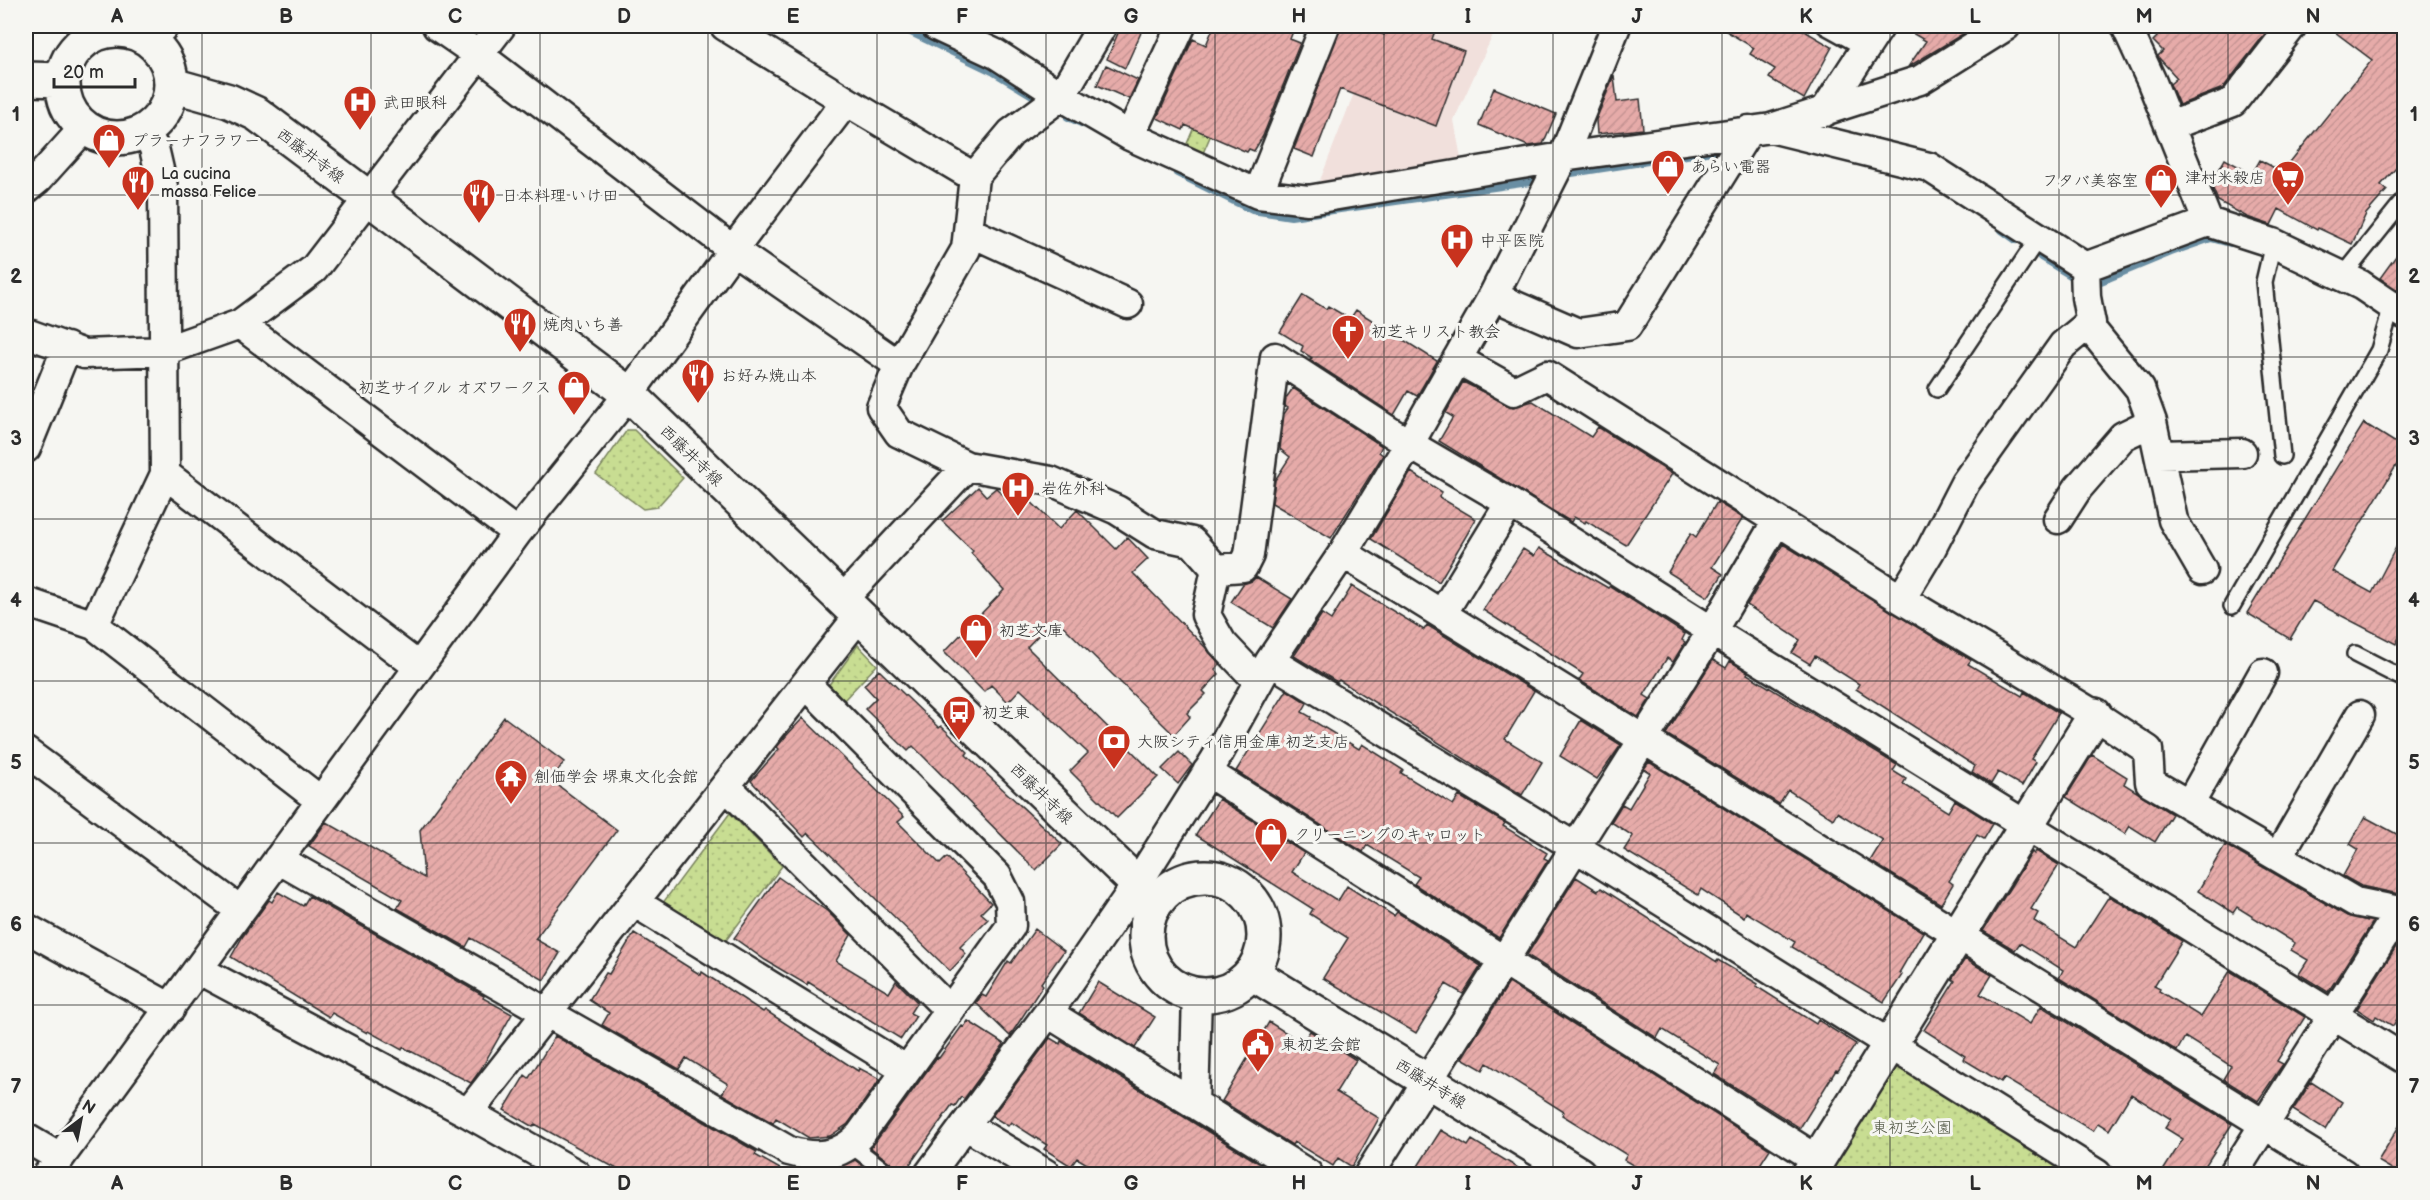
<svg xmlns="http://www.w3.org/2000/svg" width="2430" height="1200" font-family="'Balsamiq Sans','Klee One',sans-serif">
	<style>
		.built { fill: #f1e0dc }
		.grass { fill: url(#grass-dots); stroke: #7a845e; stroke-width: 1.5 }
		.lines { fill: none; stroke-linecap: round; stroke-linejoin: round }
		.stream { stroke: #698ea3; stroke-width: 8 }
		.building { fill: url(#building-hatch); stroke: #2b2b2b; stroke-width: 1.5 }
		.lane-casing { stroke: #2b2b2b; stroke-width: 20 }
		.street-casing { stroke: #2b2b2b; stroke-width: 33 }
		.secondary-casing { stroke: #2b2b2b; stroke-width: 38 }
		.lane { stroke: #f6f6f2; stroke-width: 15 }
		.street { stroke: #f6f6f2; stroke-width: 28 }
		.secondary { stroke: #f6f6f2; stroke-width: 33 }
		.grid { fill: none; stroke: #2b2b2b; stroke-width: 1.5; stroke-opacity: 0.55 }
		.labels { text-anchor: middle; stroke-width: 6; stroke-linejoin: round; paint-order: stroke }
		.poi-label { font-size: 16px; fill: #2b2b2b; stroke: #f6f6f2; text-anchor: start }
		.street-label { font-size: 16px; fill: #2b2b2b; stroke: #f6f6f2 }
		.park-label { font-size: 16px; fill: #525845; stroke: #f6f6f2 }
		.neatline { fill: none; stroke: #2b2b2b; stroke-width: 2 }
		.grid-label { font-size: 20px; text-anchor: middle; font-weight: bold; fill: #2b2b2b }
	</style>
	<defs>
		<pattern id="grass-dots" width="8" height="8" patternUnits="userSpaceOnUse" patternTransform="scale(1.5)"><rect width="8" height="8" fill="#c8dd92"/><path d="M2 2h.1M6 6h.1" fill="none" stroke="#acbe7e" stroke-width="1.8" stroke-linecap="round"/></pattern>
		<pattern id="building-hatch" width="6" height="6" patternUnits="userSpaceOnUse" patternTransform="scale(1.5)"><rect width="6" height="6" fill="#e6aba9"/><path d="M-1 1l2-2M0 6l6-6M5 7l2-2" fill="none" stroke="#c59392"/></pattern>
	</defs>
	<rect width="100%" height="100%" fill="#f6f6f2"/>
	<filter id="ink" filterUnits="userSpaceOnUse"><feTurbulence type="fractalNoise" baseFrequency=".0167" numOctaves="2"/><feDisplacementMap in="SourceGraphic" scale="12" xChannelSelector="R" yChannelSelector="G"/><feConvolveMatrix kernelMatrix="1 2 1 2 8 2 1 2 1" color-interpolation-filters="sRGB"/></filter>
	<g filter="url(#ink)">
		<path class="built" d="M1380,26H1497L1454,120L1462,164L1319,183Z"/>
		<path class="grass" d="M1214,80L1231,88L1203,153L1186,146Z
			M627,430H634L683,478L657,507L643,509L596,474Z
			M858,645L877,665L844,700L828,686Z
			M730,813L782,866L724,943L662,904Z
			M1904,1066L2068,1168L2069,1174H1825L1890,1070Z"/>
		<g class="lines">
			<path class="stream" d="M898,26L994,72L1039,99
				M1068,117L1083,124
				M1177,173L1252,210L1291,216L1537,181
				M1565,174L1712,151
				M2002,230L2016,240
				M2041,257L2072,276
				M2096,283L2171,252L2211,238L2230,243"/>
		</g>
		<path class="building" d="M1121,26H1144L1125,68L1107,59Z
			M1214,26H1295L1290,39L1300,43L1263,136L1254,151L1249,149L1247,152L1185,125L1183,130L1157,118L1193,39L1206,45Z
			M1341,26H1362L1384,35L1388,26H1437L1432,39L1464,51L1436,126L1340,89L1314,157L1294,149Z
			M1718,26H1796L1832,47L1804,99L1769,78L1775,69L1750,54L1754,48Z
			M1900,26H1976L1908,67L1926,41Z
			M2144,26H2271L2223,88L2179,105L2170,84L2177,78L2159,58L2158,56L2163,51L2153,41L2157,37Z
			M2327,26H2404V159L2381,185L2387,190L2366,214L2352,244L2318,228L2317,230L2279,209L2271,225L2247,217L2218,201L2211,184L2225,159L2252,174L2260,160L2282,172L2372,60Z
			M1106,65L1138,80L1129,99L1097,85Z
			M1614,75L1617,102L1640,99L1643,129L1597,134L1596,120Z
			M1494,88L1556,114L1543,144L1528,146L1479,125Z
			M2404,245V294L2380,278Z
			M1303,295L1326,309L1328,306L1350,319L1356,310L1437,361L1417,396L1408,391L1394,415L1310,360L1312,358L1301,351L1303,346L1280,332Z
			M1463,382L1513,407L1533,401L1591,437L1598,427L1672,474L1626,545L1586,521L1585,523L1574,517L1571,522L1439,441L1453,417L1446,413Z
			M1293,388L1382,446L1379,452L1383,455L1331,538L1272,503L1275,480L1290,457L1280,449L1284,414L1288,408L1285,406L1286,398Z
			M2364,423L2404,448V453L2332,571L2372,593L2404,532V626L2396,644L2313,601L2290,639L2247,613Z
			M1411,472L1442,492L1439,497L1476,519L1439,582L1371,539Z
			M978,487L986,496L996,488L1013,504L1023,494L1059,529L1077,510L1116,549L1127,537L1148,559L1133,573L1205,647L1220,664L1215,669L1219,674L1203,691L1206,694L1187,713L1190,717L1174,735L1055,618L1027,647L1158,777L1117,818L1070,771L1088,753L1020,689L1008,702L991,685L984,692L944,652L1004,590L971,553L973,551L942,521Z
			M1717,502L1743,518L1712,567L1723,574L1708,597L1668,572L1691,533L1696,537Z
			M1783,544L1971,660L1968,664L2022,696L2024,692L2059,713L2031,759L2036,762L2022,786L1998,772L1991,784L1972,772L1975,766L1856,689L1859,684L1815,656L1810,664L1792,653L1800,640L1747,605Z
			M1539,548L1608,588L1610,586L1685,634L1682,640L1685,642L1673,662L1667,658L1644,695L1650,699L1638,717L1579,680L1583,674L1483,610L1523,549L1534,556Z
			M1256,577L1292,599L1273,628L1231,602L1243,584L1252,581Z
			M1352,586L1424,630L1427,625L1534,691L1505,739L1542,762L1522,795L1339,680L1337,682L1294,656L1322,614L1331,620Z
			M1713,660L1726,668L1730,661L1748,672L1747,674L1897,765L1893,771L1906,779L1903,784L1948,812L1955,800L1993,824L1984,839L1977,835L1949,881L1953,884L1941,904L1870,861L1883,840L1837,812L1833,819L1788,790L1779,804L1666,734Z
			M879,670L939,728L941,726L968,752L966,755L1062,844L1036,870L913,746L908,751L865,709L876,698L864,685Z
			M1287,690L1307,703L1302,712L1311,717L1310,719L1359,749L1362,744L1403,770L1401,773L1453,805L1459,796L1505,823L1503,826L1547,853L1544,858L1548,860L1499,938L1414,884L1419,877L1367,845L1363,852L1236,771Z
			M504,717L564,762L551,780L617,830L535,939L560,953L544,980L471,938L466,947L397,908L402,900L309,846L326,822L424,878L420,830Z
			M803,718L904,817L898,822L940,864L947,857L991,903L981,913L988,919L960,947L966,954L950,971L808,833L804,837L751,781L779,749L777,747L787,735Z
			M1581,720L1621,745L1597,779L1560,756Z
			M1179,752L1192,765L1178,784L1162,769Z
			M2092,755L2127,777L2124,784L2172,814L2155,842L2130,826L2125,834L2066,797Z
			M1649,762L1923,932L1899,973L1902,975L1884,1002L1792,947L1795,942L1746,912L1744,917L1701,889L1698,895L1624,850L1633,836L1611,822L1622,804L1629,808L1650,773L1644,769Z
			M1219,799L1304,853L1292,872L1338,901L1347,886L1394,916L1397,912L1481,966L1463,994L1446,984L1416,1033L1323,978L1348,938L1310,914L1313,909L1196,835Z
			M2365,817L2404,838V895L2361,886L2343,876L2358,849L2350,844Z
			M2225,845L2347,916L2373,922L2328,992L2299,974L2308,960L2291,950L2295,943L2237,907L2233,913L2198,891Z
			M2036,851L2059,865L2031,909L2038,913L2034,921L2076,947L2109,896L2182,941L2154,986L2160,989L2159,991L2201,1017L2230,971L2305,1017L2277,1061L2283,1064L2258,1101L2223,1079L2231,1066L2185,1037L2177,1051L2059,978L2063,970L2020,943L2015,950L1983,931L2032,852L2034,854Z
			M778,877L827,911L851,935L836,961L889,993L896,981L917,1002L910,1013L916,1016L901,1039L808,982L807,985L765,960L734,938Z
			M1576,877L1598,891L1601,888L1717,962L1718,960L1758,984L1756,986L1816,1024L1818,1020L1856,1044L1838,1071L1836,1070L1800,1128L1714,1074L1720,1065L1662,1029L1657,1038L1527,955Z
			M278,892L303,906L309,896L484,996L483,998L512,1014L481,1069L471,1083L403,1047L402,1050L368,1031L367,1033L332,1013L329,1017L231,957L243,936L269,900L272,902Z
			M1035,929L1064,951L1041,983L1043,985L1010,1036L976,1003L982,995L986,997L1008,961L1011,963Z
			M634,933L701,975L702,972L763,1012L765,1010L858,1071L859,1068L880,1079L848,1124L830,1136L809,1138L776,1118L773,1123L722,1094L728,1084L686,1058L679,1069L602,1025L609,1013L589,1000L606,973L609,974Z
			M2404,934V1007L2393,1026L2376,1016L2374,1020L2357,1009Z
			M1965,959L1992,975L1980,994L2030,1024L2041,1006L2232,1124L2200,1174H2161L2183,1139L2165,1128L2171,1119L2131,1094L2109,1130L2098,1123L2093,1131L2004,1078L2001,1082L1963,1059L1965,1056L1924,1030L1955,981L1952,979Z
			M1098,982L1155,1017L1135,1048L1079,1013Z
			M1509,983L1770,1149L1754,1174H1648L1624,1160L1627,1155L1562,1115L1564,1112L1487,1063L1483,1070L1462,1058Z
			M968,1021L1004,1044L964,1099L961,1097L955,1106L952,1105L903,1174H899L895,1166L871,1148L937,1057L939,1058L962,1026L964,1027Z
			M1269,1022L1302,1043L1310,1031L1356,1060L1336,1092L1379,1118L1352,1167L1338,1158L1333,1166L1294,1142L1292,1145L1222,1101Z
			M555,1036L757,1152L755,1155L789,1174H626L535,1124L533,1127L504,1110L525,1075L529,1078Z
			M1050,1038L1060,1044L1061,1041L1275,1173L1273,1174H1104L1077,1158L1071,1166L1044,1149L1047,1145L1011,1122L1008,1126L992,1116Z
			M2311,1082L2342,1102L2325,1130L2293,1110Z
			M2404,1118V1174H2400L2378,1161Z
			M1441,1130L1468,1146L1472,1140L1528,1174H1413Z
			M855,1160L874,1174H799L801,1170H832Z"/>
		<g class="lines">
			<defs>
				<path id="lane" d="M1825,26L1865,48
					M2273,243L2264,282L2282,456
					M2343,276L2404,200
					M1937,389L2039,237
					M2232,606L2379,350L2392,306
					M2355,654L2404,679
					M851,1145L889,1174"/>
				<path id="street" d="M84,26L85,40
					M437,26L479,55L733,250L899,365
					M725,26L846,101L974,177
					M936,26L996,54L1061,96L1130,136L1258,194L1308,200L1563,157L1771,128L1920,80L2006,26
					M2126,26L2151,80L2208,222
					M149,40L164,26
					M1824,112L1880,26
					M2170,126L2233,102L2292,26
					M1771,128L1929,167L2085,267L2208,222L2273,243L2361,285L2404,314
					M1130,136L1181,26
					M26,189L38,179L84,128
					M1258,194L1325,26
					M968,231L1128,304
					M2085,267L2086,297L2092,330L2140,389L2152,422L2173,520L2202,570
					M1493,296L1578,333L1627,326L1749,130
					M240,324L517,533
					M26,333L84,354L164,351L240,324L314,269L501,26
					M1457,359L1514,391L1547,375L1901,599L2095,715L2148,750L2150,782L2355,902L2404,912
					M26,448L67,347
					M2159,455L2242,453
					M967,466L899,433L881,407L899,365L966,249L974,177L1011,133L1061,96L1102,26
					M165,474L419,667
					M2058,519L2078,488L2123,436L2152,422
					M1343,553L2344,1174
					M1216,569L1243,567L1249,555L1275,357L1409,444L1510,503
					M1901,599L1930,551L1965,483L2063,345L2091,322
					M842,600L967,466L1051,481L1117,510L1155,534L1192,542L1216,569L1206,615L1222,643L1258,681
					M26,602L94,625L321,801
					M1442,614L1510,503L1712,631L2404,1059
					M94,625L165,474L163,187L154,148L145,131
					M1270,661L1575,847L2097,1174
					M26,752L240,910
					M1207,772L1818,1160
					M726,786L949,1010
					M2189,805L2263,673
					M2278,857L2360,715
					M278,859L789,1151C817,1159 840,1157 860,1135L1011,926L1010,902L997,876L806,684
					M634,902L907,1070
					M26,928L171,1008
					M199,970L468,1113L576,1174
					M1048,1013L1308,1174
					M1194,1104L1197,995
					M468,1113L859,616
					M965,1125L1046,1174
					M26,1138L60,1158
					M48,1174L517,533L629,394L733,250L846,101
					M929,1174L1048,1013L1137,884L1215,760L1270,661L1343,553L1409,444L1493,296L1563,157L1616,26
					M1369,1174L1712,631L1777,521
					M2233,1174L2400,910"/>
				<path id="secondary" d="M63 84a54 54 0 1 1 108 0a54 54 0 1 1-108 0Z
					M26,79L63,80
					M172,85L229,101L257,114L629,394L1156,902
					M1146 936a59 59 0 1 1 118 0a59 59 0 1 1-118 0Z
					M1252,973L1579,1174
					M1809,1174L2095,715"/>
			</defs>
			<use href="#lane" class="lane-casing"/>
			<use href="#street" class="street-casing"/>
			<use href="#secondary" class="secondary-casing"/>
			<use href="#lane" class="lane"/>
			<use href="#street" class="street"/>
			<use href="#secondary" class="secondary"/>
		</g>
	</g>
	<path class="grid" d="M202,26V1174M371,26V1174M540,26V1174M708,26V1174M877,26V1174M1046,26V1174M1215,26V1174M1384,26V1174M1553,26V1174M1722,26V1174M1890,26V1174M2059,26V1174M2228,26V1174M26,195H2404M26,357H2404M26,519H2404M26,681H2404M26,843H2404M26,1005H2404"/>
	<defs>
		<symbol id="hospital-pin" viewBox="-11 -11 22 30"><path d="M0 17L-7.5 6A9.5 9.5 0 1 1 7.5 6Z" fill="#c8321e" stroke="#f6f6f2"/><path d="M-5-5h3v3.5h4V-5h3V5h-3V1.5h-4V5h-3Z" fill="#fff"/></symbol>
		<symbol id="shop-pin" viewBox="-11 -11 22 30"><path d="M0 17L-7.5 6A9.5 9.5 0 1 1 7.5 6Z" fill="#c8321e" stroke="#f6f6f2"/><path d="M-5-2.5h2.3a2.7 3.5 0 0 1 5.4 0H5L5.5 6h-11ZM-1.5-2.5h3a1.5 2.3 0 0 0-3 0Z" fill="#fff"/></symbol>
		<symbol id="supermarket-pin" viewBox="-11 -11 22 30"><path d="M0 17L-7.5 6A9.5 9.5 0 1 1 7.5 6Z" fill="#c8321e" stroke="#f6f6f2"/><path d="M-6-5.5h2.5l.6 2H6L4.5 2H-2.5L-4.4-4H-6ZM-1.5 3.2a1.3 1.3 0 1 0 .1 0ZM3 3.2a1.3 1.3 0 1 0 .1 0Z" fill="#fff"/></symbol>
		<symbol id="restaurant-pin" viewBox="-11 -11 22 30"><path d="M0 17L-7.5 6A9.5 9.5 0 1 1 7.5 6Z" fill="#c8321e" stroke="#f6f6f2"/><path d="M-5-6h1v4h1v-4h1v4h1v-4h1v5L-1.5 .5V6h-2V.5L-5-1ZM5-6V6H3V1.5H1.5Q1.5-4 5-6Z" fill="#fff"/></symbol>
		<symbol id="church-pin" viewBox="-11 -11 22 30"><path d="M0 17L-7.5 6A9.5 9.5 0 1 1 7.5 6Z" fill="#c8321e" stroke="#f6f6f2"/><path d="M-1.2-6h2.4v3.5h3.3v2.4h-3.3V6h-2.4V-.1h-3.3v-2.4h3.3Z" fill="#fff"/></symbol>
		<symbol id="bus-pin" viewBox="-11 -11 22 30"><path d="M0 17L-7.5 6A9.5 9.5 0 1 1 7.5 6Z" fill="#c8321e" stroke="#f6f6f2"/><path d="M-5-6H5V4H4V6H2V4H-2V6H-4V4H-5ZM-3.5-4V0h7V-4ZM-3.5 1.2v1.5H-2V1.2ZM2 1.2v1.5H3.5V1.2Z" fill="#fff"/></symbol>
		<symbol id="bank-pin" viewBox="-11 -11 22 30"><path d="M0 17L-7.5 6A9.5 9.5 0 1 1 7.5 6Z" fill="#c8321e" stroke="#f6f6f2"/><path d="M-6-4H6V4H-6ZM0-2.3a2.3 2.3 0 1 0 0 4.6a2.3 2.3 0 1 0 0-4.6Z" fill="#fff"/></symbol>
		<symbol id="temple-pin" viewBox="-11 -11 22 30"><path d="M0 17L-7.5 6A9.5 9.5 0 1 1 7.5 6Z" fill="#c8321e" stroke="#f6f6f2"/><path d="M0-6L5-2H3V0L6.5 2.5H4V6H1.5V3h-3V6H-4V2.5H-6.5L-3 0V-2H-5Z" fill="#fff"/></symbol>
		<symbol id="civic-pin" viewBox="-11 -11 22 30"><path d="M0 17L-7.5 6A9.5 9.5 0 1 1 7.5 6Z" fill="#c8321e" stroke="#f6f6f2"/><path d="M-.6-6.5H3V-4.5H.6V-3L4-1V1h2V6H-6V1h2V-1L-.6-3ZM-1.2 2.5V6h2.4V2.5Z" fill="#fff"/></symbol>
	</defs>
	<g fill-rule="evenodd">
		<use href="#hospital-pin" x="341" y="83" width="38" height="52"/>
		<use href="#shop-pin" x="90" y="121" width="38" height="52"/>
		<use href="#shop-pin" x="1649" y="147" width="38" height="52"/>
		<use href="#supermarket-pin" x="2269" y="158" width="38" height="52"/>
		<use href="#shop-pin" x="2142" y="161" width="38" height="52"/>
		<use href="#restaurant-pin" x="119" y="163" width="38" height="52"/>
		<use href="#restaurant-pin" x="460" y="176" width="38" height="52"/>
		<use href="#hospital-pin" x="1438" y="221" width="38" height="52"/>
		<use href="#restaurant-pin" x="501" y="305" width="38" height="52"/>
		<use href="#church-pin" x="1329" y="312" width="38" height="52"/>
		<use href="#restaurant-pin" x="679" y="356" width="38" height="52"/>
		<use href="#shop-pin" x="555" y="368" width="38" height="52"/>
		<use href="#hospital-pin" x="999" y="469" width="38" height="52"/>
		<use href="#shop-pin" x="957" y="611" width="38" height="52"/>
		<use href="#bus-pin" x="940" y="693" width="38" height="52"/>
		<use href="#bank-pin" x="1095" y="722" width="38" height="52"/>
		<use href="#temple-pin" x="492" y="757" width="38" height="52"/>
		<use href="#shop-pin" x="1252" y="815" width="38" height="52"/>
		<use href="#civic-pin" x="1239" y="1025" width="38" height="52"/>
	</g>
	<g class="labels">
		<g class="poi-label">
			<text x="383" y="108">武田眼科</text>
			<text x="132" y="146">プラーナフラワー</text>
			<text x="1691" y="172">あらい電器</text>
			<text x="161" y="179">La cucina<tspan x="161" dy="18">massa Felice</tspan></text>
			<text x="2265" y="183" text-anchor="end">津村米穀店</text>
			<text x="2138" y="186" text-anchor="end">フタバ美容室</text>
			<text x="502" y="201">日本料理 いけ田</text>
			<text x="1480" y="246">中平医院</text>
			<text x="543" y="330">焼肉いち善</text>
			<text x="1371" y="337">初芝キリスト教会</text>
			<text x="721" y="381">お好み焼山本</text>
			<text x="551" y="393" text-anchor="end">初芝サイクル オズワークス</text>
			<text x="1041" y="494">岩佐外科</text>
			<text x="999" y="636">初芝文庫</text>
			<text x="982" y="718">初芝東</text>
			<text x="1137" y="747">大阪シティ信用金庫 初芝支店</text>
			<text x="534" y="782">創価学会 堺東文化会館</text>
			<text x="1294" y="840">クリーニングのキャロット</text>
			<text x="1281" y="1050">東初芝会館</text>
		</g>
		<g class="street-label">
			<text transform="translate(311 155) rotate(37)" y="6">西藤井寺線</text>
			<text transform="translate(692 455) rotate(44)" y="6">西藤井寺線</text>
			<text transform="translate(1042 793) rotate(44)" y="6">西藤井寺線</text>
			<text transform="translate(1431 1083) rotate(32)" y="6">西藤井寺線</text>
		</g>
		<g class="park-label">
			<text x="1912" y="1133">東初芝公園</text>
		</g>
	</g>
	<rect width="2430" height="1200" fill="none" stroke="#f6f6f2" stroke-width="66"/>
	<g transform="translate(81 1119) rotate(32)" stroke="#f6f6f2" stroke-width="4.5" paint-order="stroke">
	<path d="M0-4.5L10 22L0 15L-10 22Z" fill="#2b2b2b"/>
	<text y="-9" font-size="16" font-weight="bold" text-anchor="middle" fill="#2b2b2b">N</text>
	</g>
	<path d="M54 78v9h81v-9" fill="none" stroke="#2b2b2b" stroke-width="3"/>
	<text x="63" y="78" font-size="18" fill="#2b2b2b" stroke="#f6f6f2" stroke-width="4.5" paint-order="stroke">20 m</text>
	<rect x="33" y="33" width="2364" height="1134" class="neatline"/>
	<g class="grid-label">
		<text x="117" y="23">A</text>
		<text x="286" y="23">B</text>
		<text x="455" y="23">C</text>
		<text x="624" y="23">D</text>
		<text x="793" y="23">E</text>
		<text x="962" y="23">F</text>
		<text x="1131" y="23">G</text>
		<text x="1299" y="23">H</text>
		<text x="1468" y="23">I</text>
		<text x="1637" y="23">J</text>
		<text x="1806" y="23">K</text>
		<text x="1975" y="23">L</text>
		<text x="2144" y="23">M</text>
		<text x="2313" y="23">N</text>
		<text x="16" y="121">1</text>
		<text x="2414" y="121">1</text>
		<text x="16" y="283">2</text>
		<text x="2414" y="283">2</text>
		<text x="16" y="445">3</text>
		<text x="2414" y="445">3</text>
		<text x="16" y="607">4</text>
		<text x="2414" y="607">4</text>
		<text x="16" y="769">5</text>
		<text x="2414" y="769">5</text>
		<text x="16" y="931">6</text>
		<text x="2414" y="931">6</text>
		<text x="16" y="1093">7</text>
		<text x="2414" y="1093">7</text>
		<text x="117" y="1190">A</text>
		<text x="286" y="1190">B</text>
		<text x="455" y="1190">C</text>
		<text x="624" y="1190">D</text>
		<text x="793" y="1190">E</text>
		<text x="962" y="1190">F</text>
		<text x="1131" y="1190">G</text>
		<text x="1299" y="1190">H</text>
		<text x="1468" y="1190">I</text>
		<text x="1637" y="1190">J</text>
		<text x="1806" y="1190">K</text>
		<text x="1975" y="1190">L</text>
		<text x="2144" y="1190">M</text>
		<text x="2313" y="1190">N</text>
	</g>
</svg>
